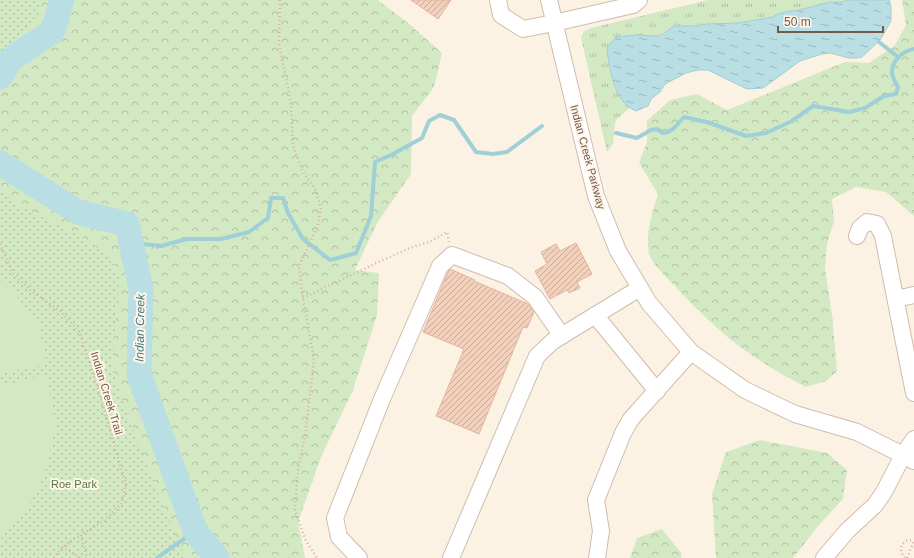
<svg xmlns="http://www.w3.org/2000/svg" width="914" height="558" font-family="Arial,sans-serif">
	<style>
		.grass { fill: url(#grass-tufts) }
		.forest { fill: url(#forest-crowns) }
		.park { fill: url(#park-dots) }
		.garden { fill: #d3e9c3 }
		.water { fill: url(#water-ripples); stroke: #9fcfd7 }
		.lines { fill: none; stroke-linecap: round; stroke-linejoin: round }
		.stream { stroke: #9fcfd7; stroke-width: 4 }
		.river { stroke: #b9dfe5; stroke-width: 25 }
		.building { fill: url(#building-hatch); stroke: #e3b69d }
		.minor-casing { stroke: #cfbcae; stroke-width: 18 }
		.path { stroke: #d5b39f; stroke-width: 2.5; stroke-dasharray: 1 3; stroke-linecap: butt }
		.minor { stroke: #fff; stroke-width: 16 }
		.labels { text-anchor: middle; stroke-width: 4; stroke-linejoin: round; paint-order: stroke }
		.street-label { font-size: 11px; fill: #74584a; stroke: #fff6ea }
		.park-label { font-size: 11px; fill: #547942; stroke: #fff6ea }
		.water-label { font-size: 12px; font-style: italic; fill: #417780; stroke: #fff6ea }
	</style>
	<defs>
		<pattern id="grass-tufts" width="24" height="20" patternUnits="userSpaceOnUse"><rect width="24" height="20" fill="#d3e9c3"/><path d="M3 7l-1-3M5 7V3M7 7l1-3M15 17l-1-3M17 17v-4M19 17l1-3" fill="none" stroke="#b0c0a0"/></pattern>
		<pattern id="forest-crowns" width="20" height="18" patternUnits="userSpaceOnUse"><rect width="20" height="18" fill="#d3e9c3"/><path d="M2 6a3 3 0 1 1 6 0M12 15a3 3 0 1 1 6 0" fill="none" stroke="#b0c0a0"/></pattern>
		<pattern id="park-dots" width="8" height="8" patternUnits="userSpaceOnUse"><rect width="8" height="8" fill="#d3e9c3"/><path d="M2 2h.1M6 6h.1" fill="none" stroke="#b0c0a0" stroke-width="1.8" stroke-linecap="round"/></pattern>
		<pattern id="water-ripples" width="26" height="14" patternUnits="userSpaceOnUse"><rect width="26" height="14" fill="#b9dfe5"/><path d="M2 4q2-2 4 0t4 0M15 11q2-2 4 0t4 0" fill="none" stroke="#9bb8bc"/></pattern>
		<pattern id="building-hatch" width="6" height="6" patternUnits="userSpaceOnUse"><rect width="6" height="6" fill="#f1d0bc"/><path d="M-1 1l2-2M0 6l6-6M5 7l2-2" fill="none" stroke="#c8ac9b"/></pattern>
	</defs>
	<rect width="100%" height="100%" fill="#fcf2e4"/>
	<path class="grass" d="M708,0H848L842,2H830L799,10L789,11L778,14L773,17L738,23L706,24L694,26H681L667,30L660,35L656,36L637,35L616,37L614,86L630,108L617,119L615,123L613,144L607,152L584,51L581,37L584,31L591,28Z"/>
	<path class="forest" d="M0,0H378L408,23L442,53L434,87L412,116L411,174L377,223L355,270L379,273L377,315L353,390L321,457L298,522L305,558H81L0,250Z
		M902,0H914V216L886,192L856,187L832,199L834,221L827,244L825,268L832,315L837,371L826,381L806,387C774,371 742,351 715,326C700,313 687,299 674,285C668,279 651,262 649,254C645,234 652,213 658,194L639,163L647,142V121L670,100L697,94L727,110L845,62L869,63L895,45L906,25Z
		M760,440L827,453L847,470L843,499L819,525L793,558H716L712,494L726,452Z
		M662,529L682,554L681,558H630L637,538Z"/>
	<path class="park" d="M0,0H41C35,25 17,46 0,64Z
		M0,186L20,206L74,233L105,252L119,277L112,368L144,460L185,558H0Z"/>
	<path class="garden" d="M0,280L11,289L38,323L47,364L0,374Z
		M47,375L56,427L44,477L26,510L0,540V386Z"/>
	<path class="water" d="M848,0H889L891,7V21L880,40L862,57L857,58H849L830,53L822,54L800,61L763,88L747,89L708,70H698L686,73L665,84L660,92L651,99L648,106L636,111C614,103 609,68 607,48L616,37L637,35L656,36L661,35L674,26H694L706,24L738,23L773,17L778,14L789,11L799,10L830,2H842Z"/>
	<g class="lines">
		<path class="stream" d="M879,42L898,57
			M616,133L637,138L651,130L657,129L663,133L668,132L674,128L684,117L707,122L746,136L766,133L792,121L813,106L849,112L865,108L884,96L896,94L898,87C896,83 892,78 892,72C892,60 903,51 914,49
			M128,229L143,244L161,246L187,239H221L249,232L268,218L271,198H283L288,213L303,239L330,260L356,253L371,216L375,162L391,155L422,138L429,121L440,115L454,120L476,152L493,154L507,152L542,126
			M157,558L195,531"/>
		<path class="river" d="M0,77L11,59L53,31L62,0
			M0,163L78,212L127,224L141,289L139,374L195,531L217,558"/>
	</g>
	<path class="building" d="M411,0H451L438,19Z
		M576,243L592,274L577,282L580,288L569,293L567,290L550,299L535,271L547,264L541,252L556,244L560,251Z
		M450,269L475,280L474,281L528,304L534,312L527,328L523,327L479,434L436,416L464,349L423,332L448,272Z"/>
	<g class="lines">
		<defs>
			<path id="minor" d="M498,0L501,15L523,29L554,23L633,5L639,0
				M549,0L596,196L618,251L649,303L691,352L745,390L795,414L857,432L903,455L914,461
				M857,236L860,228L867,222L877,224L883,236L914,393
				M896,299L914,295
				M595,315L657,391
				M359,558L339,537L335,518L382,399L440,266L452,255L508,276L535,297L562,336
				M451,558L537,356L553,341L640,288
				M597,558L601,531L596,500L623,433L631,419L691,352
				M824,558L847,531L875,505L884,492L903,455L914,439"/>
		</defs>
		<use href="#minor" class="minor-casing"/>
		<path class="path" d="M280,0L279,43L291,104L293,146L302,170L315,189L321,208L318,225L299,266L303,298L314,358L306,431L298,469L295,510L305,539L317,558
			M0,244L12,272L30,290L60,311L79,331L97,386L126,485L122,503L105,520L81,535L87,558
			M303,298L383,260L410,248L429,242L447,232L449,242
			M62,547L81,558
			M54,558L62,547L81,535
			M905,558C897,550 902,537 914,541
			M907,558L914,541"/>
		<use href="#minor" class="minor"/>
	</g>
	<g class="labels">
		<g class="street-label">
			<text transform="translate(588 157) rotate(75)" y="4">Indian Creek Parkway</text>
			<text transform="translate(107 393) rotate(73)" y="4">Indian Creek Trail</text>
		</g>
		<g class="park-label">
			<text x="74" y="488">Roe Park</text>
		</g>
		<g class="water-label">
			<text transform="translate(140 328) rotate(-89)" y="4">Indian Creek</text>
		</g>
	</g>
	<path d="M778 26v6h105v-6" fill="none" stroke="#74584a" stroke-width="2"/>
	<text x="784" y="26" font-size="12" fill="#74584a" stroke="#fff6ea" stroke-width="3" paint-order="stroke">50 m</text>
</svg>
